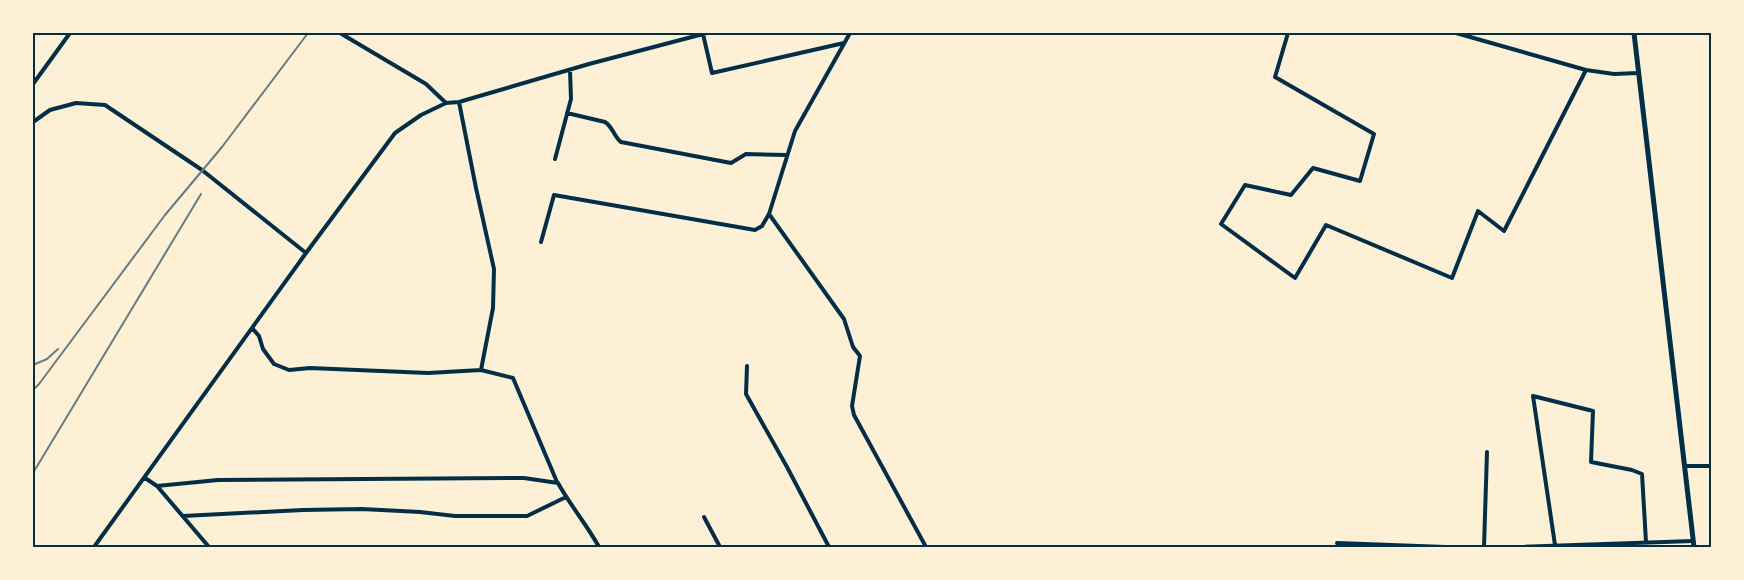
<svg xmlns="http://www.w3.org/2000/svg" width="1744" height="580" font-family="Mulish,sans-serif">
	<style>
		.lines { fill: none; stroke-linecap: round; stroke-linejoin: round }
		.minor { stroke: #003049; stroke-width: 4 }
		.secondary { stroke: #003049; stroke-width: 5 }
		.rail { stroke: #657d81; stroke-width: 2 }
		.neatline { fill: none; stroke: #003049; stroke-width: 2 }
	</style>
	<rect width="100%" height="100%" fill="#fdf0d5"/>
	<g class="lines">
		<path class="minor" d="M340,33L426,84L446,103
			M1288,33L1275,77L1374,134L1360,181L1313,168L1291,195L1245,185L1221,224L1295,278L1326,225L1452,278L1478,211L1504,231L1586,70
			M1456,33L1586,70L1614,74L1638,73
			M703,34L712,73L844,43
			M33,84L70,33
			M459,102L476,188L494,269L493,308L481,370
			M567,113L605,122C613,127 614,137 621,142L731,163L746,154L787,155
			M33,122L50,110L76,103L105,105L202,170L306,253
			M555,159L571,99L570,70
			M769,214L844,319L853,347L860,356L852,406L854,415L926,547
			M541,242L554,195L755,230L762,226L769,214L795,131L850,33
			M252,328L259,336L263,349L274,364L289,370L310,368L428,373L481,370L513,378L557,482
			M747,366L746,394L787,467L829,547
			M1685,466H1711
			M145,478L157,486L209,547
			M157,486L218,480L524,478L558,483C570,505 587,525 599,547
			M183,516L303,510L362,509L420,512L455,516H527L566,497
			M704,517L720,547
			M1337,543L1446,547
			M1555,545L1533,396L1593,411L1591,462L1632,470L1642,474L1646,542
			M94,547L306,253L395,133L421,115L446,103L459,102L589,64L707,33
			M1484,547L1487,452
			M1517,547L1693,541"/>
		<path class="secondary" d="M1634,33L1694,547"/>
		<path class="rail" d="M33,365L47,359L58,349
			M33,390L39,384L165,215L222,147L308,33
			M33,473L201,194"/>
	</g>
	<rect width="1744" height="580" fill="none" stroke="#fdf0d5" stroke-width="69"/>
	<rect x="34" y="34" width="1676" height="512" class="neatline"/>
</svg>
